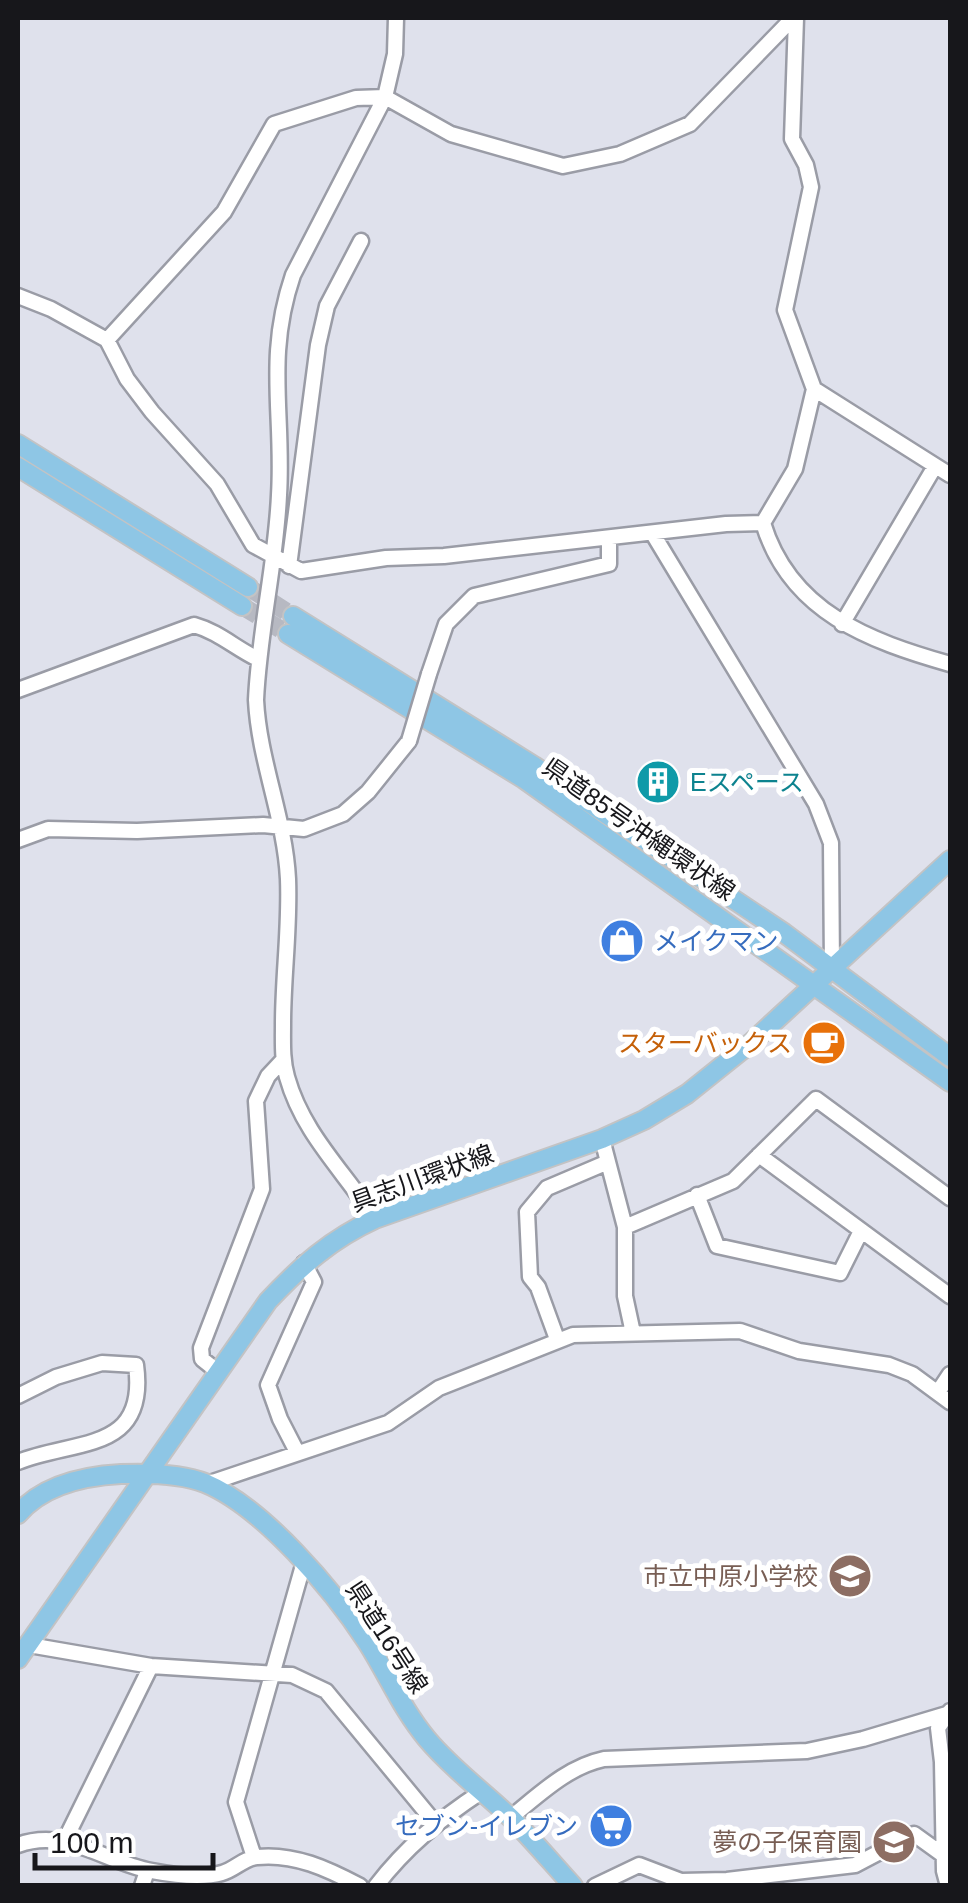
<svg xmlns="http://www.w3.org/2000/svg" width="968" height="1903" font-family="Helvetica,'Noto Sans JP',sans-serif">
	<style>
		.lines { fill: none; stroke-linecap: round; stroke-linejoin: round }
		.major-tunnel { stroke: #b7b9c2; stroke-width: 18; stroke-dasharray: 18 9; stroke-linecap: butt }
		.minor-casing { stroke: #9a9ca6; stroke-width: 19 }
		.major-casing { stroke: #c3c3c4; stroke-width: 22 }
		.minor { stroke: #fff; stroke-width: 14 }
		.major { stroke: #8ec6e5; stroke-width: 18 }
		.minor-bridge-casing { stroke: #9a9ca6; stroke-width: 19; stroke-linecap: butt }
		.minor-bridge { stroke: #fff; stroke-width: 14 }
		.labels { text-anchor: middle; stroke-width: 10; stroke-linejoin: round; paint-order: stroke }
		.culture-label { font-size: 25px; fill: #0d838f; stroke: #fff; text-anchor: start }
		.street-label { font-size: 25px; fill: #17171b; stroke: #fff }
		.shop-label { font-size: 25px; fill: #366cbe; stroke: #fff; text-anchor: start }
		.food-label { font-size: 25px; fill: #c56008; stroke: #fff; text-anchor: end }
		.education-label { font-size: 25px; fill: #785e54; stroke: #fff; text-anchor: end }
	</style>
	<rect width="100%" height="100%" fill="#dfe1ec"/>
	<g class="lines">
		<path class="major-tunnel" d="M248,587L293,616
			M242,606L288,634"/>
		<defs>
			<path id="minor" d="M796,18L792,139L806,165L811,187L785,310L814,389
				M18,296L51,309L107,340L127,379L152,412L217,484L253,545L301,571L386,558L444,556L726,524L763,523L795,469L814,389L950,475
				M107,340L224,212L274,124L356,98L385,97L451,134L563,166L620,154L690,124L793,18
				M763,523C790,612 869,641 950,664
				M653,534L816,804L831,843L832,969
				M289,566L318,345L327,306L361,241
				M842,624L934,468
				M429,674L446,624L474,596L609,564V539
				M18,690L194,625C219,632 235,648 258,659
				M18,840L48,829L137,831L263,825L304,829L343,814L368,792L409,741
				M602,1139L625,1227V1296L633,1333
				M759,1155L950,1296
				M697,1195L717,1246L840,1273L861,1231
				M375,1219C344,1171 303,1134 287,1077C282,1060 283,1042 283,1024C283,976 290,928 288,879C285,818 259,761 256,700C259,631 276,564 279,495C284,415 265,357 293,275L385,97L395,54L396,18
				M625,1227L733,1181L816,1099L950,1198
				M557,1339L538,1287L530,1277L527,1212L547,1188L608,1162
				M217,1371L202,1359L201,1348L262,1189L256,1101L268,1076L283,1060
				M938,1392L950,1374
				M18,1396L56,1377L102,1363L136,1365C148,1453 76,1439 18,1462
				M297,1452L280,1419L268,1385L314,1282L304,1263
				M207,1484L388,1423L439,1388L573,1335L740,1331L799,1351L889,1365L912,1374L950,1402
				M29,1645L151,1666L292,1675L326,1691L435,1823
				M510,1818C540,1794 567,1767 604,1759L807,1751L863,1739L950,1713
				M64,1842L151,1666
				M18,1845C67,1827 106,1863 152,1871C173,1875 201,1879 222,1873C234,1870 244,1858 257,1857C294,1853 328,1869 360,1886
				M254,1857L236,1802L304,1562
				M142,1886L147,1871
				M376,1886C406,1847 440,1819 481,1792
				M595,1886L639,1865L681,1881L727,1880L855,1865L914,1834L950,1860
				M948,1886L944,1871L942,1762L938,1728L950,1711"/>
			<path id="major" d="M18,444L248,587
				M18,467L242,606
				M293,616L534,766L784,933L950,1057
				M288,634L524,779L950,1082
				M18,1514C43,1485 84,1476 121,1474C147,1473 180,1473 205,1483C263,1507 333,1590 367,1642C388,1675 402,1709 427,1739C452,1769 483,1791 511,1818C532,1839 552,1863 573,1886
				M18,1659L268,1301C301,1266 331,1239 375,1219L602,1139L644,1120L687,1094L752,1042L950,860"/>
		</defs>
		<use href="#minor" class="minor-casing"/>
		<use href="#major" class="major-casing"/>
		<use href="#minor" class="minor"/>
		<use href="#major" class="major"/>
		<defs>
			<path id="minor-bridge" d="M409,741L429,674"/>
		</defs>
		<use href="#minor-bridge" class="minor-bridge-casing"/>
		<use href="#minor-bridge" class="minor-bridge"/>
	</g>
	<defs>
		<symbol id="building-disc" viewBox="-11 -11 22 22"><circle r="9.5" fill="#0f9aa8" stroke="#fff"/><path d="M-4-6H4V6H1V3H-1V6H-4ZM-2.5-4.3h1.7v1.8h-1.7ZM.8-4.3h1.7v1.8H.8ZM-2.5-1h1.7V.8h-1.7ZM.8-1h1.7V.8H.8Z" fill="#fff"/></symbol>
		<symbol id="shop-disc" viewBox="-11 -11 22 22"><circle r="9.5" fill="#3f7fe0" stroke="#fff"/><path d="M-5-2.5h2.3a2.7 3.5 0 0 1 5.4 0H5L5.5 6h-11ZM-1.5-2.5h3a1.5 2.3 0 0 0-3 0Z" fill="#fff"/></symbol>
		<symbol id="cafe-disc" viewBox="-11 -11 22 22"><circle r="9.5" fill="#e8710a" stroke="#fff"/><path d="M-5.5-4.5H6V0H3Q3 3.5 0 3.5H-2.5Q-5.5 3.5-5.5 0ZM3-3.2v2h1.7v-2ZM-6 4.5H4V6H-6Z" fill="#fff"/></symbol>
		<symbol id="school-disc" viewBox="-11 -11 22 22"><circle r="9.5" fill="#8d6e63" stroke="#fff"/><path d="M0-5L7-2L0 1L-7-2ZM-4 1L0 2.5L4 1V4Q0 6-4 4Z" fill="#fff"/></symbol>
		<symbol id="supermarket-disc" viewBox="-11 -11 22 22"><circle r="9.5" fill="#3f7fe0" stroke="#fff"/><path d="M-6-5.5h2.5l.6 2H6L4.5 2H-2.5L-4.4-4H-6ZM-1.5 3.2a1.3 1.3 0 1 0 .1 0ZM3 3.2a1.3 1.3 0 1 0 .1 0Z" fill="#fff"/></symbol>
	</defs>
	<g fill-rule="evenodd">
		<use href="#building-disc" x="633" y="757" width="50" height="50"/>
		<use href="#shop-disc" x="597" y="916" width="50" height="50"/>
		<use href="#cafe-disc" x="799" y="1018" width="50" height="50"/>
		<use href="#school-disc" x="825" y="1551" width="50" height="50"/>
		<use href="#supermarket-disc" x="586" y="1801" width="50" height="50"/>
		<use href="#school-disc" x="869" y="1817" width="50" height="50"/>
	</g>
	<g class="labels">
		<g class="culture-label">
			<text x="690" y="791">Eスペース</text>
		</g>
		<g class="street-label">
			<text transform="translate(639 829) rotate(35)" y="9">県道85号沖縄環状線</text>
			<text transform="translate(422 1178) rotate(-20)" y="9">具志川環状線</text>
			<text transform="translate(387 1637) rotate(57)" y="9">県道16号線</text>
		</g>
		<g class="shop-label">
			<text x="654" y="950">メイクマン</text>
			<text x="578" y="1835" text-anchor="end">セブン-イレブン</text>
		</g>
		<g class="food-label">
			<text x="792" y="1052">スターバックス</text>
		</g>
		<g class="education-label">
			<text x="818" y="1585">市立中原小学校</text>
			<text x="862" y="1851">夢の子保育園</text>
		</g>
	</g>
	<rect width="968" height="1903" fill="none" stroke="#17171b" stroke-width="40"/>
	<path d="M35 1853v15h178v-15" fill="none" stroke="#17171b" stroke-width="5"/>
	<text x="50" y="1853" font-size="30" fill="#17171b" stroke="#ffffff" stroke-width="8" paint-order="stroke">100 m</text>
</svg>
